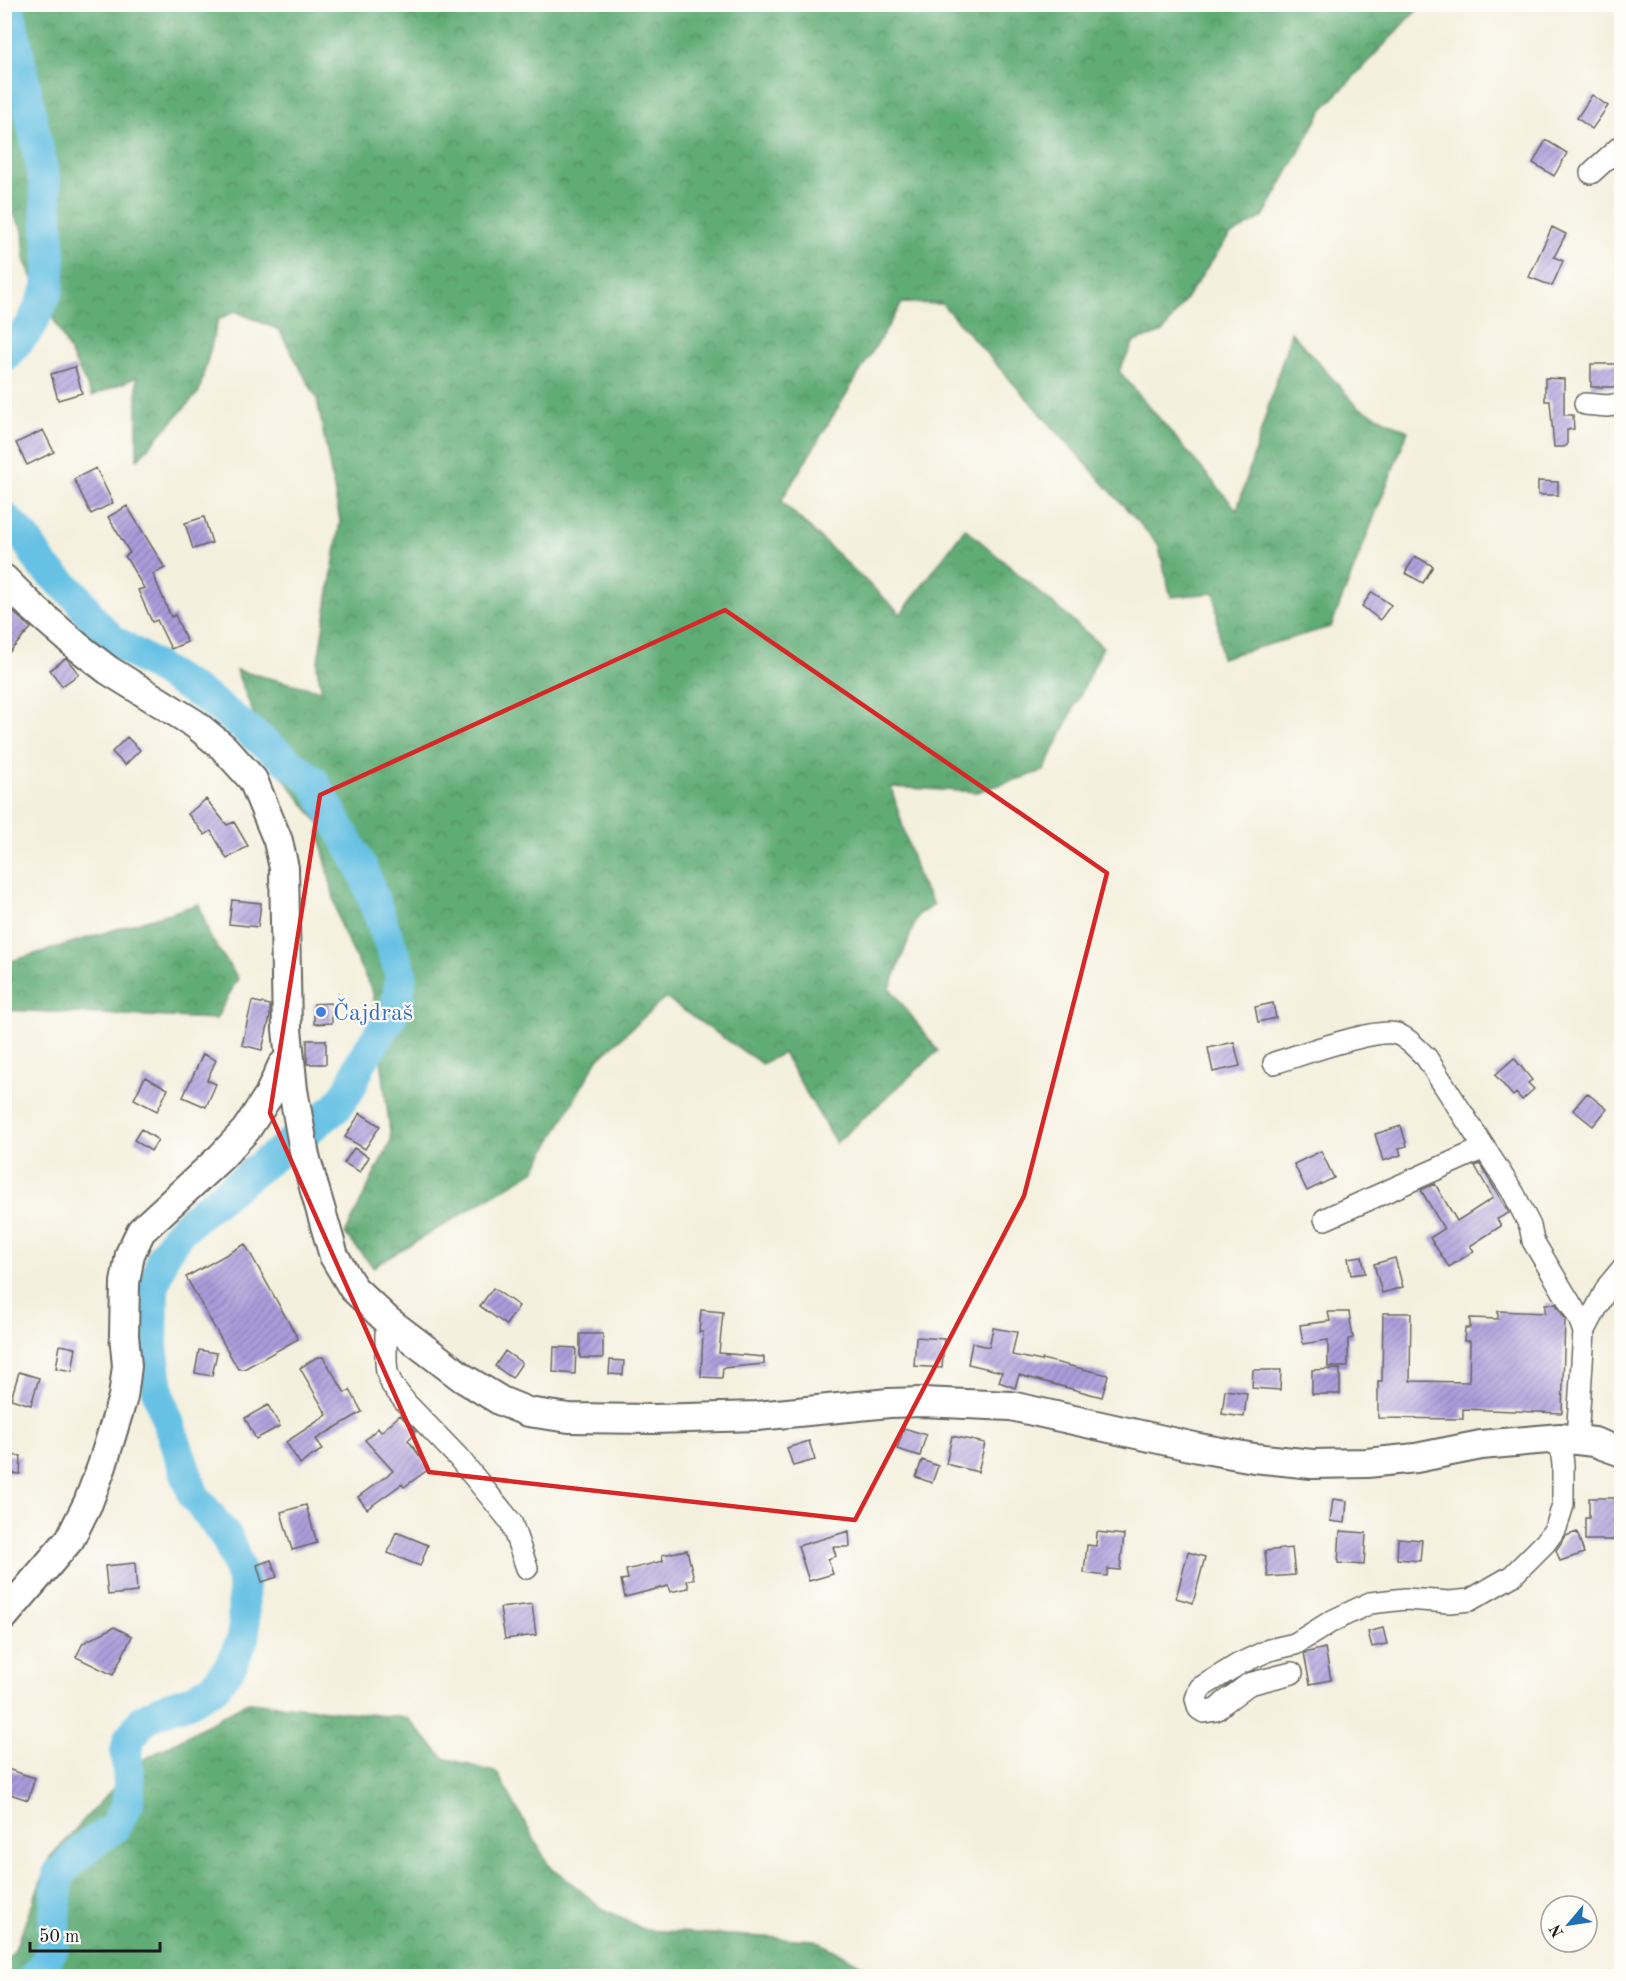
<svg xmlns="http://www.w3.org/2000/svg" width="1626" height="1981" font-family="'Old Standard TT',serif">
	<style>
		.forest { fill: url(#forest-crowns); stroke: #3e6449; stroke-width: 1.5 }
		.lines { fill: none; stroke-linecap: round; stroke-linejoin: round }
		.river { stroke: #66c1e4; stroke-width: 32 }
		.building { fill: url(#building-hatch) }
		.street-casing { stroke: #686660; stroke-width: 24 }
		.secondary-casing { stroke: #686660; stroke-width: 32 }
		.street { stroke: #fff; stroke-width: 21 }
		.secondary { stroke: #fff; stroke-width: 28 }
		.marked { fill: none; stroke: #d62828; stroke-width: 4.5; stroke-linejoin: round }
		.shop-dot { fill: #3f7fe0; stroke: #fdfcf7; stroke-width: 2 }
		.labels { text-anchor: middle; stroke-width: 4.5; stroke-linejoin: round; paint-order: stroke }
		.shop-label { font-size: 24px; fill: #366cbe; stroke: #fdfcf7; text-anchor: start }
	</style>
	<defs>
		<pattern id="forest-crowns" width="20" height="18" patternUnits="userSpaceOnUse" patternTransform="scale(1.5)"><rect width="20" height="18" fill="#61ac76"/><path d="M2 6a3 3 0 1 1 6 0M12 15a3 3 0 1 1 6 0" fill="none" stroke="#4f8b60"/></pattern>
		<pattern id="building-hatch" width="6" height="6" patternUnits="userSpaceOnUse" patternTransform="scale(1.5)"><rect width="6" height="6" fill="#aa9cdb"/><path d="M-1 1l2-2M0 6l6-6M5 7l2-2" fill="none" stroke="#8a7eb1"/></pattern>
	</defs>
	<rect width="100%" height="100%" fill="#fdfcf7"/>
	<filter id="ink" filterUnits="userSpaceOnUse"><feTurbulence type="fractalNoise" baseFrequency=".0167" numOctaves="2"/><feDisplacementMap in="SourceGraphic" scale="12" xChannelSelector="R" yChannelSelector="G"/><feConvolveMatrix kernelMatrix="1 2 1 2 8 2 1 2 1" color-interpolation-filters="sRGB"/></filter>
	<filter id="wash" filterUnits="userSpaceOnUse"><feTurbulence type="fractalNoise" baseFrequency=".008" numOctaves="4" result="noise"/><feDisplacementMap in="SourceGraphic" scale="24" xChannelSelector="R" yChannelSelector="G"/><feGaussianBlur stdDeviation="1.35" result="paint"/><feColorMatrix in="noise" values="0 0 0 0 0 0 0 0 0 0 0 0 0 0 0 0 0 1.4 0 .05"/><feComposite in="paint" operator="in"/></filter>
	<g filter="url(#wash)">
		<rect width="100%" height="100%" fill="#f4f0de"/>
		<path class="forest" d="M4,5H1422L1323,109L1263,217L1229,236L1163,332L1134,342L1119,371L1237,510L1291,332L1358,407L1408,431L1331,627L1221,658L1215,593L1171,597L1158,544L942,304L902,303L781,501L901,614L965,528L1103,647L1044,771L977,792L891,787L919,880L934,905L918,915L890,988L938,1051L836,1143L783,1053L762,1064L665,998L597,1060L534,1171L373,1267L345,1234L391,1140L373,993L340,925L319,832L321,826L275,767L236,670L322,691L317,668L340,521L317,399L279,330L235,311L218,320L199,392L137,460V377L92,396L25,262L23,230L5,202Z
			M199,904L210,937L238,978L216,1019L5,1010V963Z
			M248,1702L407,1718L444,1758L497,1773L548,1864L603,1909L645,1930L815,1940L882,1976H5V1962L14,1952L50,1857L134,1765Z"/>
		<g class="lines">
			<path class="river" d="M4,357L31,326L48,289L50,257L45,184L8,4
				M4,517L25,538L43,566L78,598L93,620L111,639L208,699L313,781L362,868L401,974L397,1007L361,1062L350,1088L337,1107L201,1212L179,1232L163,1256L153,1289L152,1347L159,1396L194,1496L227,1538L243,1579L244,1636L230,1667L214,1687L192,1700L162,1710L143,1720L129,1739L126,1751L129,1781L128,1803L114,1828L90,1844L58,1874L53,1947L42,1969L35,1976"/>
		</g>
		<g id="blocks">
			<path class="building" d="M1592,95L1608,106L1592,129L1577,118Z
				M1546,140L1567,153L1554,176L1533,163Z
				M1552,227L1566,234L1554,257L1563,261L1552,286L1529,277Z
				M1591,364H1618V387H1591Z
				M75,367L82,393L58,400L51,374Z
				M1545,378L1564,379V415H1573L1574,429L1567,430V445L1564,447H1554L1550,401H1545Z
				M43,430L54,452L27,465L16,443Z
				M96,468L113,503L91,514L74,479Z
				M1538,481L1558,482V495H1538Z
				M127,506L165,568L153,574L171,617L175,615L187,642L171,649L157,620L152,622L138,590L144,588L125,556L130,553L108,517Z
				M204,517L212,543L193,549L185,523Z
				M1415,556L1433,566L1423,583L1405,573Z
				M1372,592L1391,605L1380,620L1362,606Z
				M12,611L31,628L4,658V619Z
				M66,658L79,674L62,686L50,670Z
				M127,737L140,750L125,765L112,752Z
				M206,799L227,825L234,822L248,846L227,859L211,831L205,835L188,814Z
				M232,900L261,903L258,927L229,924Z
				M252,1001L270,1005V1017L262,1050L242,1045Z
				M331,1003L332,1023L314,1024V1004Z
				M1273,1003L1276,1018L1258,1022L1255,1007Z
				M307,1040H326V1064H307Z
				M1234,1042L1240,1066L1213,1072L1208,1048Z
				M203,1054L216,1060L207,1080L216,1084L206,1107L183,1097Z
				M1514,1058L1532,1080L1528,1083L1534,1089L1522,1100L1516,1093L1513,1096L1495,1075Z
				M145,1077L168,1089L157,1111L134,1099Z
				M1587,1093L1607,1109L1593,1126L1573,1110Z
				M360,1113L380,1126L365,1149L345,1137Z
				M1401,1126L1407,1146L1399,1148L1401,1155L1383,1161L1375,1134Z
				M141,1129L158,1140L151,1151L134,1140Z
				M354,1148L369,1157L360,1172L344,1163Z
				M1321,1151L1334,1178L1307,1191L1294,1164Z
				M1480,1164L1509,1213L1497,1219L1501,1226L1470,1246L1474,1251L1449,1267L1430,1238L1444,1229L1421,1190L1435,1184L1457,1221L1493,1198L1475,1166Z
				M245,1244L298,1339L244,1369H238L186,1277Z
				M1362,1256L1365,1273L1351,1275L1348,1258Z
				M1395,1258L1403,1287L1382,1293L1374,1264Z
				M493,1288L519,1306L506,1325L480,1306Z
				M1545,1304H1556L1565,1319L1562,1413L1463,1409V1419L1378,1418V1381H1382L1383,1313H1411L1410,1381L1469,1382L1470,1341H1464L1465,1328H1470V1318L1498,1319V1311L1545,1313Z
				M701,1310L723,1312L719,1353L764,1357V1364L723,1368L722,1378L701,1377L703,1332H699Z
				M1328,1312H1349L1353,1338L1348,1339V1367H1328V1340L1303,1344L1300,1325L1330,1321Z
				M993,1328L1017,1332L1012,1355L1041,1361L1042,1359L1108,1375L1102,1397L1019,1375L1015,1388L999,1382L1002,1372L968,1364L972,1343L989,1347Z
				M580,1334H603V1358H580Z
				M916,1337L944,1339L942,1368L914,1366Z
				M60,1345L76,1348L72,1371L56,1368Z
				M554,1347L576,1348L575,1374L553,1372Z
				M199,1350L217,1353L212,1376L195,1373Z
				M505,1351L522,1363L512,1378L495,1366Z
				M317,1357H323L345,1393L350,1390L362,1412L316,1439L323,1449L300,1464L286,1442L327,1415L300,1368Z
				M610,1360L624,1361L623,1375L609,1374Z
				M1340,1369V1394H1312V1370Z
				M1253,1370H1281L1280,1390L1252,1388Z
				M19,1372L39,1378L31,1405L11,1399Z
				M1225,1390L1247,1393L1244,1417L1222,1414Z
				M268,1405L280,1426L256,1439L245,1418Z
				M400,1415L416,1432L408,1440L429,1469L404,1487L402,1484L367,1509L358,1497L393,1471L365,1440L378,1428L381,1432Z
				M904,1428L926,1435L920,1456L897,1449Z
				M952,1436L985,1443L978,1472L946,1464Z
				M809,1441L815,1460L793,1466L787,1448Z
				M4,1455L21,1456L20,1474L4,1473Z
				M922,1460L938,1466L932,1483L916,1477Z
				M1589,1498H1622V1540H1585V1518H1589Z
				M1333,1499L1347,1501L1345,1523L1330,1521Z
				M306,1505L317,1543L292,1550L281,1512Z
				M849,1531L850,1547H833L836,1556L828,1559L833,1574L809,1581L798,1546Z
				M1340,1531L1366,1533L1364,1565L1338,1563Z
				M396,1532L428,1545L420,1566L388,1553Z
				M1097,1532L1124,1535L1120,1570L1108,1569L1107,1576L1084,1573L1087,1545L1096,1546Z
				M1577,1532L1584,1553L1560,1561L1556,1550L1566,1536Z
				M1398,1538L1422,1540L1420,1561L1397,1559Z
				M1292,1548L1295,1575L1268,1577L1265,1551Z
				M687,1550L694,1579L687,1581L689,1588L670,1592L668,1586L625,1597L621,1580L628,1579L626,1570L663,1561L662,1555Z
				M1188,1552L1205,1557L1193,1603L1176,1598Z
				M271,1560L277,1577L262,1582L257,1565Z
				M135,1563L137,1592L108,1595L105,1566Z
				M532,1604L536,1635L505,1639L500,1608Z
				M114,1627L132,1636L113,1675L76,1657L83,1643Z
				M1383,1628L1387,1644L1372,1647L1368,1632Z
				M1325,1648L1331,1680L1310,1684L1304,1653Z
				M4,1768L35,1778L28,1800L4,1792Z"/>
		</g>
	</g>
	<g filter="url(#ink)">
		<use href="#blocks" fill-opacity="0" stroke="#686660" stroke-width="1.5"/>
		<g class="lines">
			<defs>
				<path id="street" d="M1591,173L1622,145
					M1585,404L1607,406L1622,404
					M1274,1063C1298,1056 1376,1027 1397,1034C1408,1038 1417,1049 1426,1057L1514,1194L1530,1226L1533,1241L1579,1318L1584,1332L1577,1439
					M1325,1219L1484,1148
					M388,1321L386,1334V1362L387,1372L392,1385L406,1403L458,1457L511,1522L527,1568
					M1584,1332L1608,1286L1622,1269
					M1292,1673L1249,1684L1225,1702L1216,1710L1204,1712L1199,1709L1196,1699L1200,1688L1239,1664L1269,1650L1295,1644L1332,1621L1370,1603L1405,1599L1450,1602L1470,1600L1512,1576L1545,1543L1556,1528L1563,1505V1465L1560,1438"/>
				<path id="secondary" d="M4,579L30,605L77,646L108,670L195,724L223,747L253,780L278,841L284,868L287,1029L293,1090L305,1156L334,1256L353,1288L388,1321L463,1378L501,1401L528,1412L569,1418L653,1419L757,1416L889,1403L922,1402L1011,1406L1199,1448L1254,1458L1312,1464L1367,1463L1416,1458L1481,1445L1560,1438L1594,1442L1622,1452
					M4,1616L70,1539L88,1503L102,1466L123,1397L127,1366L124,1335L125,1283L130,1254L141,1231L221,1157L246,1130L269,1095L282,1066L289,1059"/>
			</defs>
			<use href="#street" class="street-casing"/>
			<use href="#secondary" class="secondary-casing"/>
			<use href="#street" class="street"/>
			<use href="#secondary" class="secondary"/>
		</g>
	</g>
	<path class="marked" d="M725,610L1107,873L1024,1196L855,1520L429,1472L270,1113L320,795Z"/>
	<circle class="shop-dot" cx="321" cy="1012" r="6"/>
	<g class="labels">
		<g class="shop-label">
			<text x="333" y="1020">Čajdraš</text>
		</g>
	</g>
	<rect width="1626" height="1981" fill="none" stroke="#fdfcf7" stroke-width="24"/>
	<g transform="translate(1569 1924) rotate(241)"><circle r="28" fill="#fdfcf7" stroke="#a3a29f" stroke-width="1.5"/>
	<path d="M0-4.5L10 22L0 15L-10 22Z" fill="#1f6fb2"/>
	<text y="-9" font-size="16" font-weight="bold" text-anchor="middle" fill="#1c1c1c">N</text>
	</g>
	<path d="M30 1942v9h130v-9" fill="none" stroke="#1c1c1c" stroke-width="3"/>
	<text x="39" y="1942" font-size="18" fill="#1c1c1c" stroke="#fdfcf7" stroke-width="4.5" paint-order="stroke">50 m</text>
</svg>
